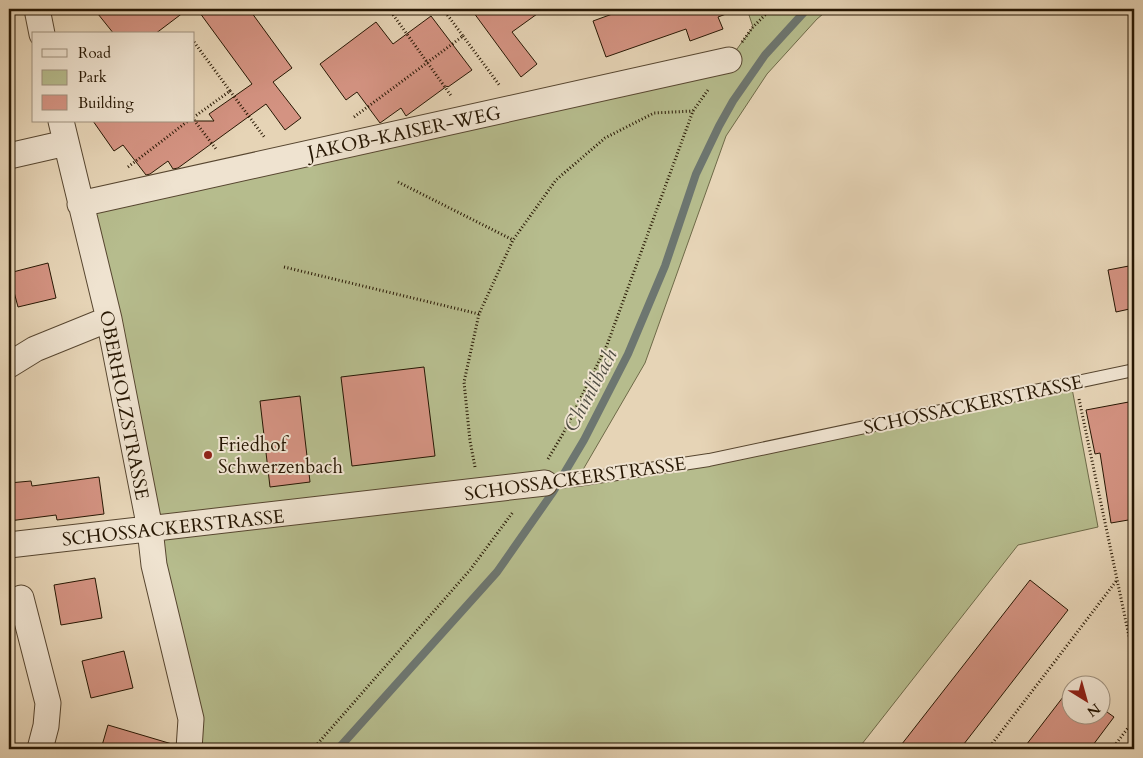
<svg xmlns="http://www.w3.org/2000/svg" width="1143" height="758" font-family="Cardo,serif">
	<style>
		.green { fill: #b6bc8d; stroke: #6e6a48 }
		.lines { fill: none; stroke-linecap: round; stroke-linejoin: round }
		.stream { stroke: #6d7670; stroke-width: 8 }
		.building { fill: #d49382; stroke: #271703 }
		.service-casing { stroke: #574630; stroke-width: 14 }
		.minor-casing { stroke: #574630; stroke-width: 27 }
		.path { stroke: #271703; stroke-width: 3; stroke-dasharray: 1 2.5; stroke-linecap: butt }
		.service { stroke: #efe3d0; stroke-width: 12 }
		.minor { stroke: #efe3d0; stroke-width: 25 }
		.poi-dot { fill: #8f2418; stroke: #efe3d0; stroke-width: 2 }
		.labels { text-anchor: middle; stroke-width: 4; stroke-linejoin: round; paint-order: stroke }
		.street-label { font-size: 19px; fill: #271703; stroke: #efe3d0 }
		.poi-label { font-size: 19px; fill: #271703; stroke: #efe3d0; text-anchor: start }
		.water-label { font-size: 20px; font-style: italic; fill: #504e43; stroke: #efe3d0 }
	</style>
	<rect width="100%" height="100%" fill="#e6d4b6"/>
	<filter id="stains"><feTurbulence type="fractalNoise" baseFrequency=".004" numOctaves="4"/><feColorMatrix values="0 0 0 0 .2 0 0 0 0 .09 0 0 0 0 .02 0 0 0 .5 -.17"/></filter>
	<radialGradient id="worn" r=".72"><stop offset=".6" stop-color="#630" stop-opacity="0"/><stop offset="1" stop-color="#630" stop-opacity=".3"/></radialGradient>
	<path class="green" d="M747,9H829L817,19L767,74L726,136L645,363L577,480L1071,383L1098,527L1018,545L858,749H197L80,204L729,60L753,27Z"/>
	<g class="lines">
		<path class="stream" d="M338,749L497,572L553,492L584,440L628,354L665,266L696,174L719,126L733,101L765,55L807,9"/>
	</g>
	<path class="building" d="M94,9H188L155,34H114Z
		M197,9H249L292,68L273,82L301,118L285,130L266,104L178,168L173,169L168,161L150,174L146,175L123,145L114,151L93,121H214L209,114L252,84Z
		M471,9H544L512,32L537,64L521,77Z
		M626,9H733L734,11L718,17L723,29L690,41L686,29L606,57L593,21Z
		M431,16L472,70L448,87L447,86L406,116L401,108L380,123L357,92L346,100L320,64L376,22L393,44Z
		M48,263L56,298L18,307L9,273Z
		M1134,265V308L1116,312L1108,270Z
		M424,367L435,456L352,466L341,377Z
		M300,396L310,482L270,487L260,401Z
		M1134,401V519L1111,523L1100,453L1095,454L1086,410Z
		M99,477L104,514L57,520L56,515L9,521V483L31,481L32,486Z
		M95,578L102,618L61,625L54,585Z
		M1030,580L1068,610L960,749H898Z
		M124,651L133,688L91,698L82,661Z
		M1070,688V716H1100V707L1114,717L1090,749H1023Z
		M108,725L172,744L171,749H101Z"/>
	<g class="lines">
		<defs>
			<path id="service" d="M545,483L577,480L709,460L1134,370"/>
			<path id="minor" d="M37,9L42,34
				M61,121L109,319L150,529L154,565L191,719L189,749
				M9,156L66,143
				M80,204L729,60
				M9,365L35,349L109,319
				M9,545L545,483
				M21,598L48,703L46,726L40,749"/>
		</defs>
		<use href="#service" class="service-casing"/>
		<use href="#minor" class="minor-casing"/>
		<path class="path" d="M389,9L452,97
			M463,36L500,86
			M194,42L230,91L194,117
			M742,42L753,27L771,9
			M230,91L265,138
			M354,117L463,36L443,9
			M194,120L216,149
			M128,167L188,121
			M398,182L513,240
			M284,267L479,314
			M1079,399L1134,660
			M548,459L564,432L607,345L693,111L708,90
			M475,467L470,441L464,382L479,314L513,240L556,180L605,138L654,113L693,111
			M313,749L470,570L513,512
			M988,749L1117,580
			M1112,749L1134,720"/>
		<use href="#service" class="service"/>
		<use href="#minor" class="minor"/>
	</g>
	<circle class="poi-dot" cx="208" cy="455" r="5"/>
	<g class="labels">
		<g class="street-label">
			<text transform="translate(404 132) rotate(-12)" y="7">JAKOB-KAISER-WEG</text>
			<text transform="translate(973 404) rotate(-12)" y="7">SCHOSSACKERSTRASSE</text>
			<text transform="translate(125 405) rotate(79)" y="7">OBERHOLZSTRASSE</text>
			<text transform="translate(575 478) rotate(-8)" y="7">SCHOSSACKERSTRASSE</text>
			<text transform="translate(173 527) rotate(-6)" y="7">SCHOSSACKERSTRASSE</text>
		</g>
		<g class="poi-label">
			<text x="218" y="451">Friedhof<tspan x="218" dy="22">Schwerzenbach</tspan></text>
		</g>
		<g class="water-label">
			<text transform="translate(590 390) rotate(-62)" y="7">Chimlibach</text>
		</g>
	</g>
	<rect width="1143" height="758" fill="none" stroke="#e6d4b6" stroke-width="30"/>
	<rect x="10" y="10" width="1123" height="738" fill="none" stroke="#271703" stroke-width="2.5"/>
	<rect x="15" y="15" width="1113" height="728" fill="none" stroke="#271703"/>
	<rect x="32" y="32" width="162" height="90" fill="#efe3d0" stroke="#9f917e"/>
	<rect x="42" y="49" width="25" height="8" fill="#efe3d0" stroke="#9f917e"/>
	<text x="78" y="58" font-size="15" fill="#271703">Road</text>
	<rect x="42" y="70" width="25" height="15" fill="#b6bc8d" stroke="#9f917e"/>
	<text x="78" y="82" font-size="15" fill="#271703">Park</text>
	<rect x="42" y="95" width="25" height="15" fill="#d49382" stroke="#9f917e"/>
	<text x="78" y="108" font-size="15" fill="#271703">Building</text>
	<g transform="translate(1086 700) rotate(143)"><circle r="24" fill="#efe3d0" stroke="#9f917e"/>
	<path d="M0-4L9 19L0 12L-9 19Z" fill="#8f2418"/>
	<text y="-8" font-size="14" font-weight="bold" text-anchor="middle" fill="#271703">N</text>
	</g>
	<rect width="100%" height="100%" filter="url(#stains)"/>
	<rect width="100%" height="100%" fill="url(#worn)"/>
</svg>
